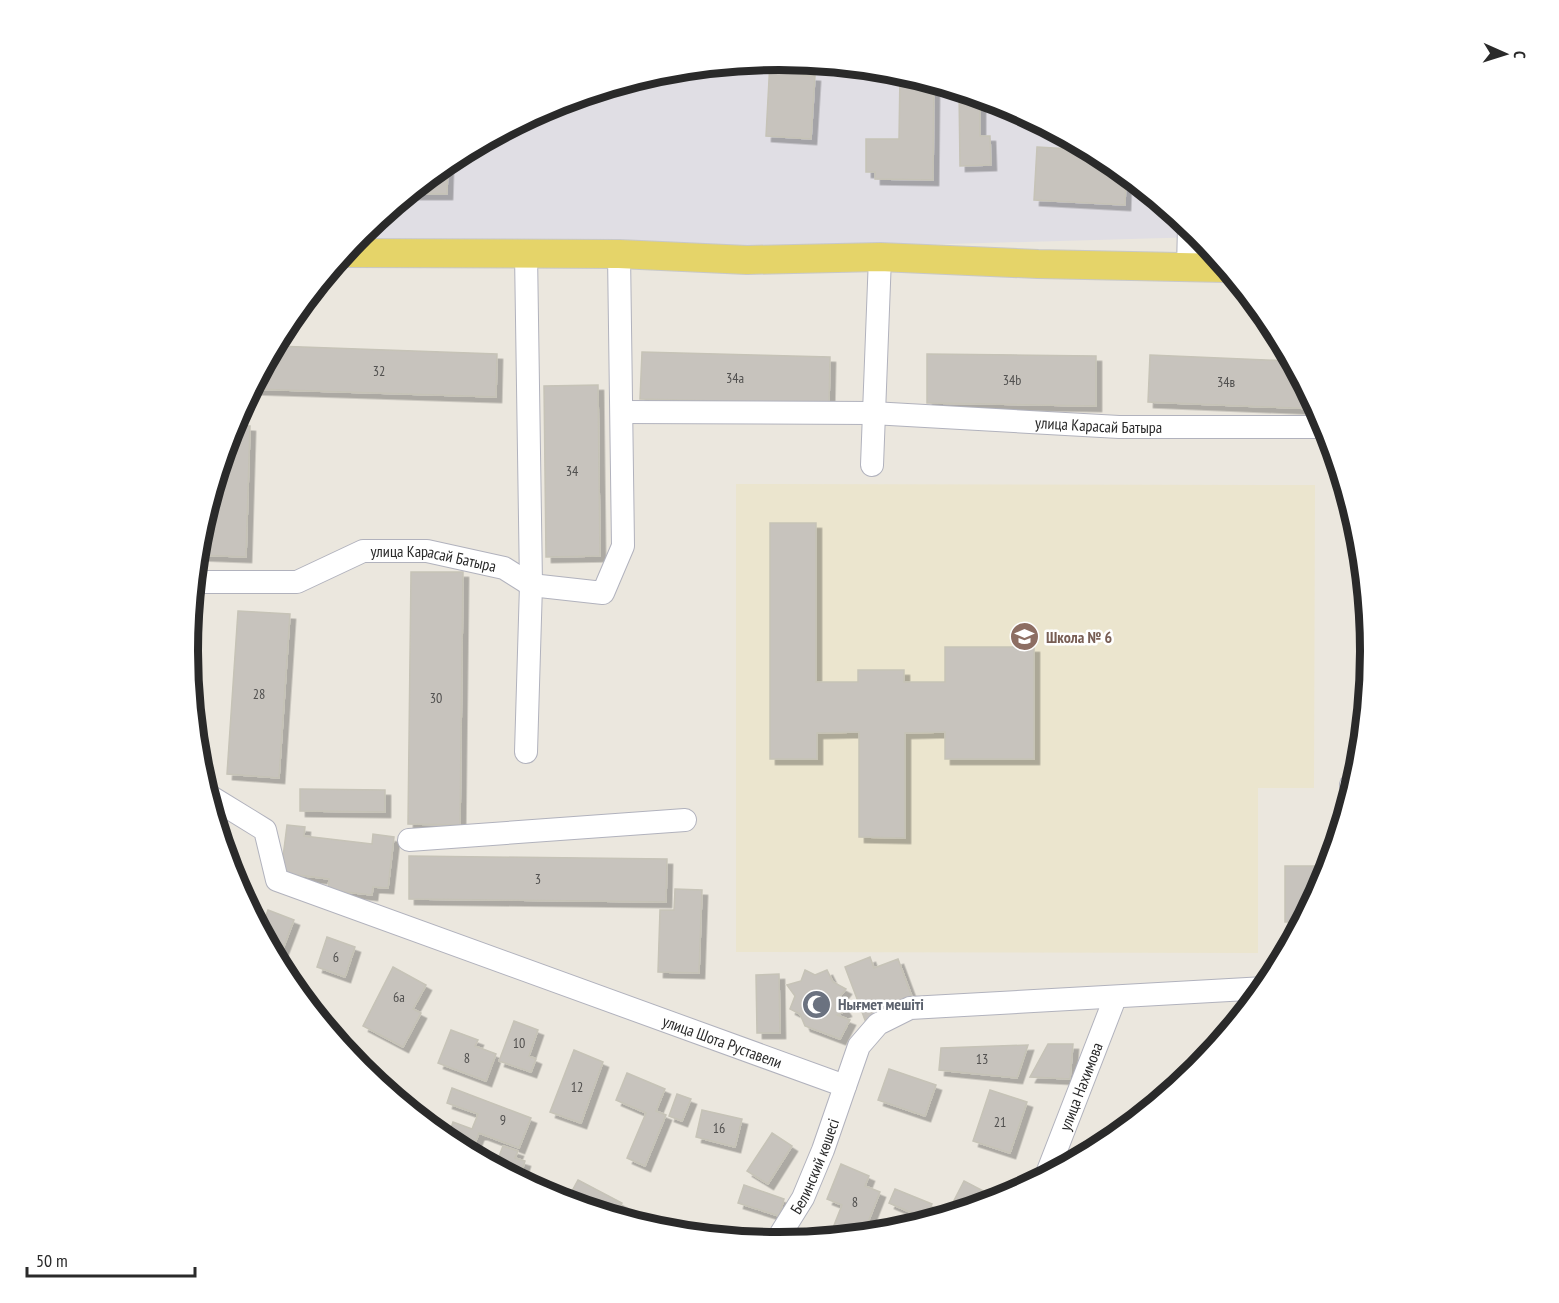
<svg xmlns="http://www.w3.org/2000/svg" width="1559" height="1303" font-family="'PT Sans Narrow',sans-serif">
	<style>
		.industrial { fill: #e0dee4 }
		.education { fill: #ebe5ce }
		.building { fill: #c7c3bd; stroke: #c6c3b7; stroke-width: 1.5; filter: url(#shadow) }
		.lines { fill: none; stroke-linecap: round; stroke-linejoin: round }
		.minor-casing { stroke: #b1b2bd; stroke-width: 24 }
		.major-casing { stroke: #c8c8c8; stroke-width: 30 }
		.minor { stroke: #fff; stroke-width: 22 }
		.major { stroke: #e5d469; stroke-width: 28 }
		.labels { text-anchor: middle; stroke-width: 5; stroke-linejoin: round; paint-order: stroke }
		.number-label { font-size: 14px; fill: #51504f }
		.street-label { font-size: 16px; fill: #2a2a2a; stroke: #fff }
		.education-label { font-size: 16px; font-weight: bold; fill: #785e54; stroke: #fff; text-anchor: start }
		.worship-label { font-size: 16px; font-weight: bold; fill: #5b616d; stroke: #fff; text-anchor: start }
		.rim { fill: none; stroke: #2a2a2a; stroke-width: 8 }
	</style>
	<defs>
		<filter id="shadow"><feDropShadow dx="5.5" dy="5.5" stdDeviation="0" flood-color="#0004"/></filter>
	</defs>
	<rect width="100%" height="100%" fill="#ebe7de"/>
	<path class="industrial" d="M779,60L895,71L1006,105L1108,160L1201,237L338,261L362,233L451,159L553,105L664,71Z"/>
	<path class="education" d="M736,484L1315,485L1314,788H1258V953L736,952Z"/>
	<path class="building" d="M780,60L803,62L802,75L815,76L811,139L766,136L770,61Z
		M900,73L934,83L933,180L875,179V172H866V139H899Z
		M959,91L980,97V136H990L991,165L960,166Z
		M1037,147L1090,150L1108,160L1126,175L1125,205L1034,200Z
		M448,162L447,194H409Z
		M275,346L497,354L496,397L252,389Z
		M642,352L830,357L829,404L640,399Z
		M927,354L1096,356V406L927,403Z
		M1150,355L1292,361L1317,409L1148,402Z
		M598,385L600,556L546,557L544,386Z
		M233,425L250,426L246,557L197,555L199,536Z
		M770,523H816V682H858V670H904V682H945V647H1034V759H945V732L905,733V838L859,837V732L817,733V759H770Z
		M411,572H463L460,825L408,824Z
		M238,611L290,614L279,778L227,774Z
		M300,789L385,790V812L300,811Z
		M287,825L305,827L304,836L372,844L373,834L394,837L388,888L373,887L372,895L328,890L329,879L281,873Z
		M409,856L667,859L666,902L409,899Z
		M1285,866H1322V886L1302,922H1285Z
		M675,889L702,890L699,973L658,972L660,910H674Z
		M268,910L294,920L279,959L276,958L261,930Z
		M327,937L355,947L345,977L317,967Z
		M870,957L874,968L898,959L914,1002L865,1020L845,967Z
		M393,967L426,985L413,1009L421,1013L403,1047L363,1026Z
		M805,970L815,975L827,970L833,982L846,989L838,999L846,1011L837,1015L850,1020L840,1039L805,1026L800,1014L790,1009L795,996L787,985L801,981Z
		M779,974L780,1033H757L756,975Z
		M514,1021L538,1030L529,1056L536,1059L531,1072L499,1061Z
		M451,1030L478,1040L475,1046L496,1054L486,1081L438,1063Z
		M1048,1044H1073L1070,1079L1030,1077Z
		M1028,1045L1017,1078L939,1070L941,1048Z
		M574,1050L603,1062L581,1123L550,1112Z
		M889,1069L936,1085L925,1116L878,1100Z
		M627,1073L665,1089L656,1111L666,1115L645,1166L627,1158L646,1113L616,1100Z
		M452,1088L531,1118L519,1148L479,1133L471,1154L447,1140L453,1122L472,1129L478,1114L447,1103Z
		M990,1090L1027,1102L1010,1153L973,1141Z
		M677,1094L691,1099L682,1121L669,1116Z
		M412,1110L441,1122L437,1132L412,1111Z
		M702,1110L742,1119L735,1147L696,1137Z
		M772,1133L792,1146L768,1184L747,1171Z
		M503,1146L518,1151L515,1158L525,1161L519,1180L495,1167Z
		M841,1164L869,1176L865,1186L880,1192L863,1235L829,1238L842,1205L827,1199Z
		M578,1180L622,1203L615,1217L566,1202Z
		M964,1181L995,1197L993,1202L946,1216Z
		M744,1185L784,1199L779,1216L738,1203Z
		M895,1189L932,1204L926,1219L889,1203Z
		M717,1227L739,1239L712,1236Z"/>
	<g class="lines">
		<defs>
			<g id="minor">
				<path d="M526,253L531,585L526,752"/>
				<path d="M1188,268L1189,226"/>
				<path id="s1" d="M622,412L872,413L1119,427H1326"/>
				<path d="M872,465L880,257"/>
				<path id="s2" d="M195,582H297L363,551H427L504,568L531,585L603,593L623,546L619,254"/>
				<path d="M1351,785H1354"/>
				<path id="s3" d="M208,795L265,830L277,880L845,1086"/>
				<path d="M409,840L685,820"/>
				<path id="s4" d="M1046,1176L1115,998"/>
				<path id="s5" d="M775,1243L803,1198L823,1150L859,1046L878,1024L910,1008L1265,988"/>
			</g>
			<path id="major" d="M345,253L619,254L747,260L880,257L1038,264L1226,268"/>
		</defs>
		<use href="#minor" class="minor-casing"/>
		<use href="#major" class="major-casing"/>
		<use href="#minor" class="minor"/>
		<use href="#major" class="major"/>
	</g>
	<defs>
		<symbol id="school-disc" viewBox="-11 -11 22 22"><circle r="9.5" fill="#8d6e63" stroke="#fff"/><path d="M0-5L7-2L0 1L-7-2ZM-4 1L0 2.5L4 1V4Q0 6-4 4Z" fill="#fff"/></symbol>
		<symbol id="mosque-disc" viewBox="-11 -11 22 22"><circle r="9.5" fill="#6b7280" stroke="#fff"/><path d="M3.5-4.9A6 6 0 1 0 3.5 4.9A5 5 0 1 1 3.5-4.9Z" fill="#fff"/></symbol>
	</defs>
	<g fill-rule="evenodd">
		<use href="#school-disc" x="1008" y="620" width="33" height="33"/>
		<use href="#mosque-disc" x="800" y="988" width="33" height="33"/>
	</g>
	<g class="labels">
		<g class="number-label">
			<text x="379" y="376">32</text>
			<text x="735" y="383">34a</text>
			<text x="1012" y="385">34b</text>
			<text x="1226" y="387">34в</text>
			<text x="572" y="476">34</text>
			<text x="259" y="699">28</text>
			<text x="436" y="703">30</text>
			<text x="538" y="884">3</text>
			<text x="336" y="962">6</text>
			<text x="399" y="1002">6а</text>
			<text x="519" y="1048">10</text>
			<text x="467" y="1063">8</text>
			<text x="982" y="1064">13</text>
			<text x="577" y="1092">12</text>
			<text x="503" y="1125">9</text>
			<text x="1000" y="1127">21</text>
			<text x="719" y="1133">16</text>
			<text x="855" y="1207">8</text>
		</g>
		<g class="street-label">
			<text dy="6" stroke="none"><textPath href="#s1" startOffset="477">улица Карасай Батыра</textPath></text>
			<text dy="6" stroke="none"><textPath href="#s2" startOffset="246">улица Карасай Батыра</textPath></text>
			<text dy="6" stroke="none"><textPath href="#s3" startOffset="592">улица Шота Руставели</textPath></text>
			<text dy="6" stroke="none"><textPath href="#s4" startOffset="96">улица Нахимова</textPath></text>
			<text dy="6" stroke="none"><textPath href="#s5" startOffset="87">Белинский көшесi</textPath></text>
		</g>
		<g class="education-label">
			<text x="1046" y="643">Школа № 6</text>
		</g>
		<g class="worship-label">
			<text x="838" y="1010">Нығмет мешіті</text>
		</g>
	</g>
	<path d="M0 0H1559V1303H0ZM198 651a581 581 0 1 1 1162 0a581 581 0 1 1-1162 0Z" fill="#fff" fill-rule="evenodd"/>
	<path class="rim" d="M198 651a581 581 0 1 1 1162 0a581 581 0 1 1-1162 0Z"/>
	<g transform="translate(1505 54) rotate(93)" stroke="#ffffff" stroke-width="4.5" paint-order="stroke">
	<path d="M0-4.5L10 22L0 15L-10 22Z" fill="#2a2a2a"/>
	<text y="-9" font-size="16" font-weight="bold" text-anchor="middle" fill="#2a2a2a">С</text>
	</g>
	<path d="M27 1267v9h168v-9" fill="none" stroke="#2a2a2a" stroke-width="3"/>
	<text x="36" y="1267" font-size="18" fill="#2a2a2a" stroke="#ffffff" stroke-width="4.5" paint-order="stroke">50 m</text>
</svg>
